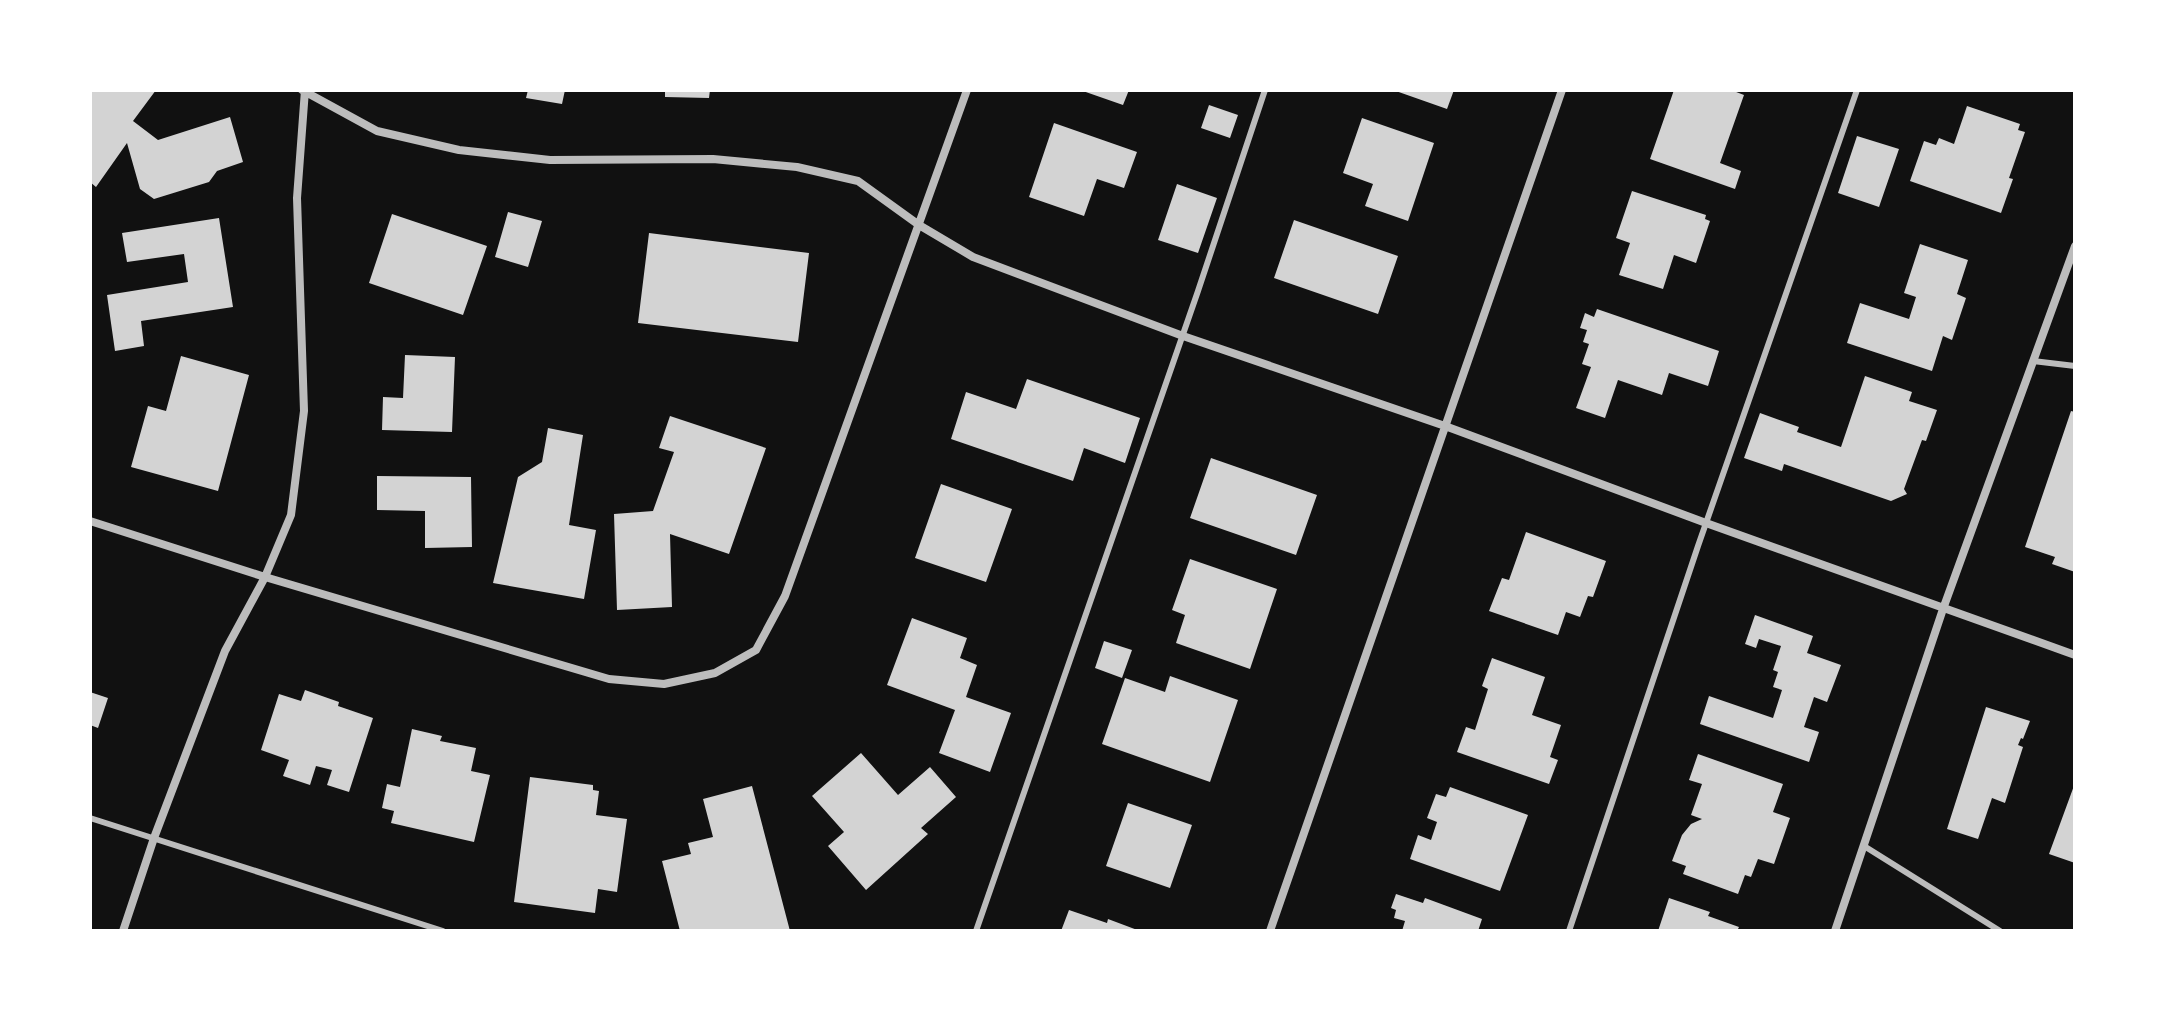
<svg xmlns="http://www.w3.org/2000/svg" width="2165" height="1021" font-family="Arial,sans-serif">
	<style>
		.building { fill: #d3d3d3 }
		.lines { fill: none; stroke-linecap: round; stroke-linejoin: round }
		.service { stroke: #bcbcbc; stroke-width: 6 }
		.minor { stroke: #bcbcbc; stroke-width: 8 }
	</style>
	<rect width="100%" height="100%" fill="#111"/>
	<path class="building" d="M90,90H156L133,121L158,140L230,117L243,162L217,171L209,182L154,199L140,189L127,143L96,187L90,182Z
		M528,90H565L562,104L526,98Z
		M665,90H710L709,98L665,97Z
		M1080,90H1129L1123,105Z
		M1393,90H1454L1447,109Z
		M1674,90H1731L1744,95L1720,163L1741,171L1735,189L1650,159Z
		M1209,105L1238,115L1230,138L1201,128Z
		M1967,106L2020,124L2018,130L2025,132L2009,178L2013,179L2001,213L1910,181L1924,141L1936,145L1939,138L1954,144Z
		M1362,118L1434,143L1408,221L1365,206L1373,184L1343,173Z
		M1054,123L1137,152L1124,188L1097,179L1084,216L1029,197Z
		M1857,136L1899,149L1879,207L1838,193Z
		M1177,184L1217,198L1198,253L1158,240Z
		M1632,191L1706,215L1705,219L1710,221L1696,263L1674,255L1663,289L1619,275L1630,243L1616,238Z
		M508,212L542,221L528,267L495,257Z
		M392,214L487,246L463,315L369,283Z
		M219,218L233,307L141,321L144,346L115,351L107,295L188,282L184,254L127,262L122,233Z
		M1294,220L1398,256L1378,314L1274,278Z
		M649,233L809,253L798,342L638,323Z
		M1920,244L1968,260L1957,294L1966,298L1952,340L1943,336L1932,371L1847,343L1860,303L1909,319L1916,297L1904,293Z
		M1597,309L1719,351L1708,386L1669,373L1662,395L1618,380L1605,418L1576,408L1591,367L1582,364L1589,344L1583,342L1587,330L1580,328L1585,313L1594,317Z
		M405,355L455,357L452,432L382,430L383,397L403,398Z
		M181,356L249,375L218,491L131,467L148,406L166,411Z
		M1865,376L1912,392L1909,401L1937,410L1926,441L1922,440L1904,489L1907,494L1891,501L1784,464L1782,471L1744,458L1760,413L1799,427L1797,432L1841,447Z
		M1027,379L1140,418L1125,463L1084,448L1073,481L951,439L966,392L1016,409Z
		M2071,411L2075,412V572L2052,564L2055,557L2025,547Z
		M670,416L766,448L729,554L670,534L672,607L617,610L614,514L653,511L674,452L659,448Z
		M548,428L583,435L569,525L596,530L584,599L493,583L518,477L542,462Z
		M1211,458L1317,495L1296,555L1190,518Z
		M377,476L471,477L472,547L425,548V511L377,510Z
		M941,484L1012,509L986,582L915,558Z
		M1526,532L1606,561L1593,597L1588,596L1580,617L1566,612L1558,635L1489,611L1502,578L1509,580Z
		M1190,559L1277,589L1250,669L1176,643L1185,615L1172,610Z
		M1755,615L1813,636L1807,653L1841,665L1827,702L1814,697L1804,727L1819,732L1809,762L1700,724L1709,696L1773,718L1782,690L1773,687L1778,672L1773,670L1781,646L1759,639L1756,648L1745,644Z
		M912,618L967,638L960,658L977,665L966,697L1011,713L990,772L939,753L955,710L887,685Z
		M1104,641L1132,650L1122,678L1095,668Z
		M1492,658L1545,677L1532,715L1561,725L1550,757L1558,760L1549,784L1457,752L1466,727L1475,730L1488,689L1482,686Z
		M1170,676L1238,700L1210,782L1102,744L1125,678L1165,692Z
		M305,690L339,702L338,706L373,718L349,792L327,785L332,770L316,766L310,785L283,776L289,760L261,750L279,694L301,701Z
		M90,692L108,698L98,728L90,725Z
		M1986,707L2030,721L2023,739L2021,738L2018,745L2023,747L2005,803L1992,798L1978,839L1947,829Z
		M412,729L442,736L440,741L476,748L471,771L490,775L474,842L391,823L394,811L382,808L387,784L400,787Z
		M861,753L898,795L930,767L956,797L921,828L928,834L866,890L828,846L844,832L812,796Z
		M1698,754L1783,784L1773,812L1790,818L1774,864L1758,859L1751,877L1745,875L1738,894L1683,874L1686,866L1672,861L1682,835L1691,824L1702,819L1691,815L1702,784L1689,780Z
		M530,777L593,785V790L599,791L596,815L627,819L617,892L598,889L595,913L514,902Z
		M2075,783V863L2049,854Z
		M752,786L790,931H680L662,861L691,854L688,843L713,837L703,799Z
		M1450,787L1528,815L1500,891L1410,859L1418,835L1431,840L1437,822L1427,818L1436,794L1446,797Z
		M1128,803L1192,825L1170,888L1106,866Z
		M1396,894L1423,903L1425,898L1482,919L1478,931H1402L1405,921L1394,918L1396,910L1391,908Z
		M1669,898L1710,912L1708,916L1739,927L1737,931H1658Z
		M1069,910L1107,923L1108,919L1140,931H1061Z"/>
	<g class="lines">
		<path class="service" d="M2033,361L2075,366
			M90,818L443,931
			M1864,846L2000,931
			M976,931L1198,291L1265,90
			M1569,931L1698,546L1857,90"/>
		<path class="minor" d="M302,90L377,131L459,150L550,160L713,159L797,167L858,181L919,225L973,257L1183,336L1445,426L1706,523L2075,655
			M90,521L265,577L609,679L664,684L715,673L756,650L785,596L967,90
			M123,931L154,838L225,651L265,577L291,515L304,411L297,198L305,90
			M1270,931L1562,90
			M1835,931L1943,609L2075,246"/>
	</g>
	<rect width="2165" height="1021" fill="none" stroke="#ffffff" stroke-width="184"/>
</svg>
